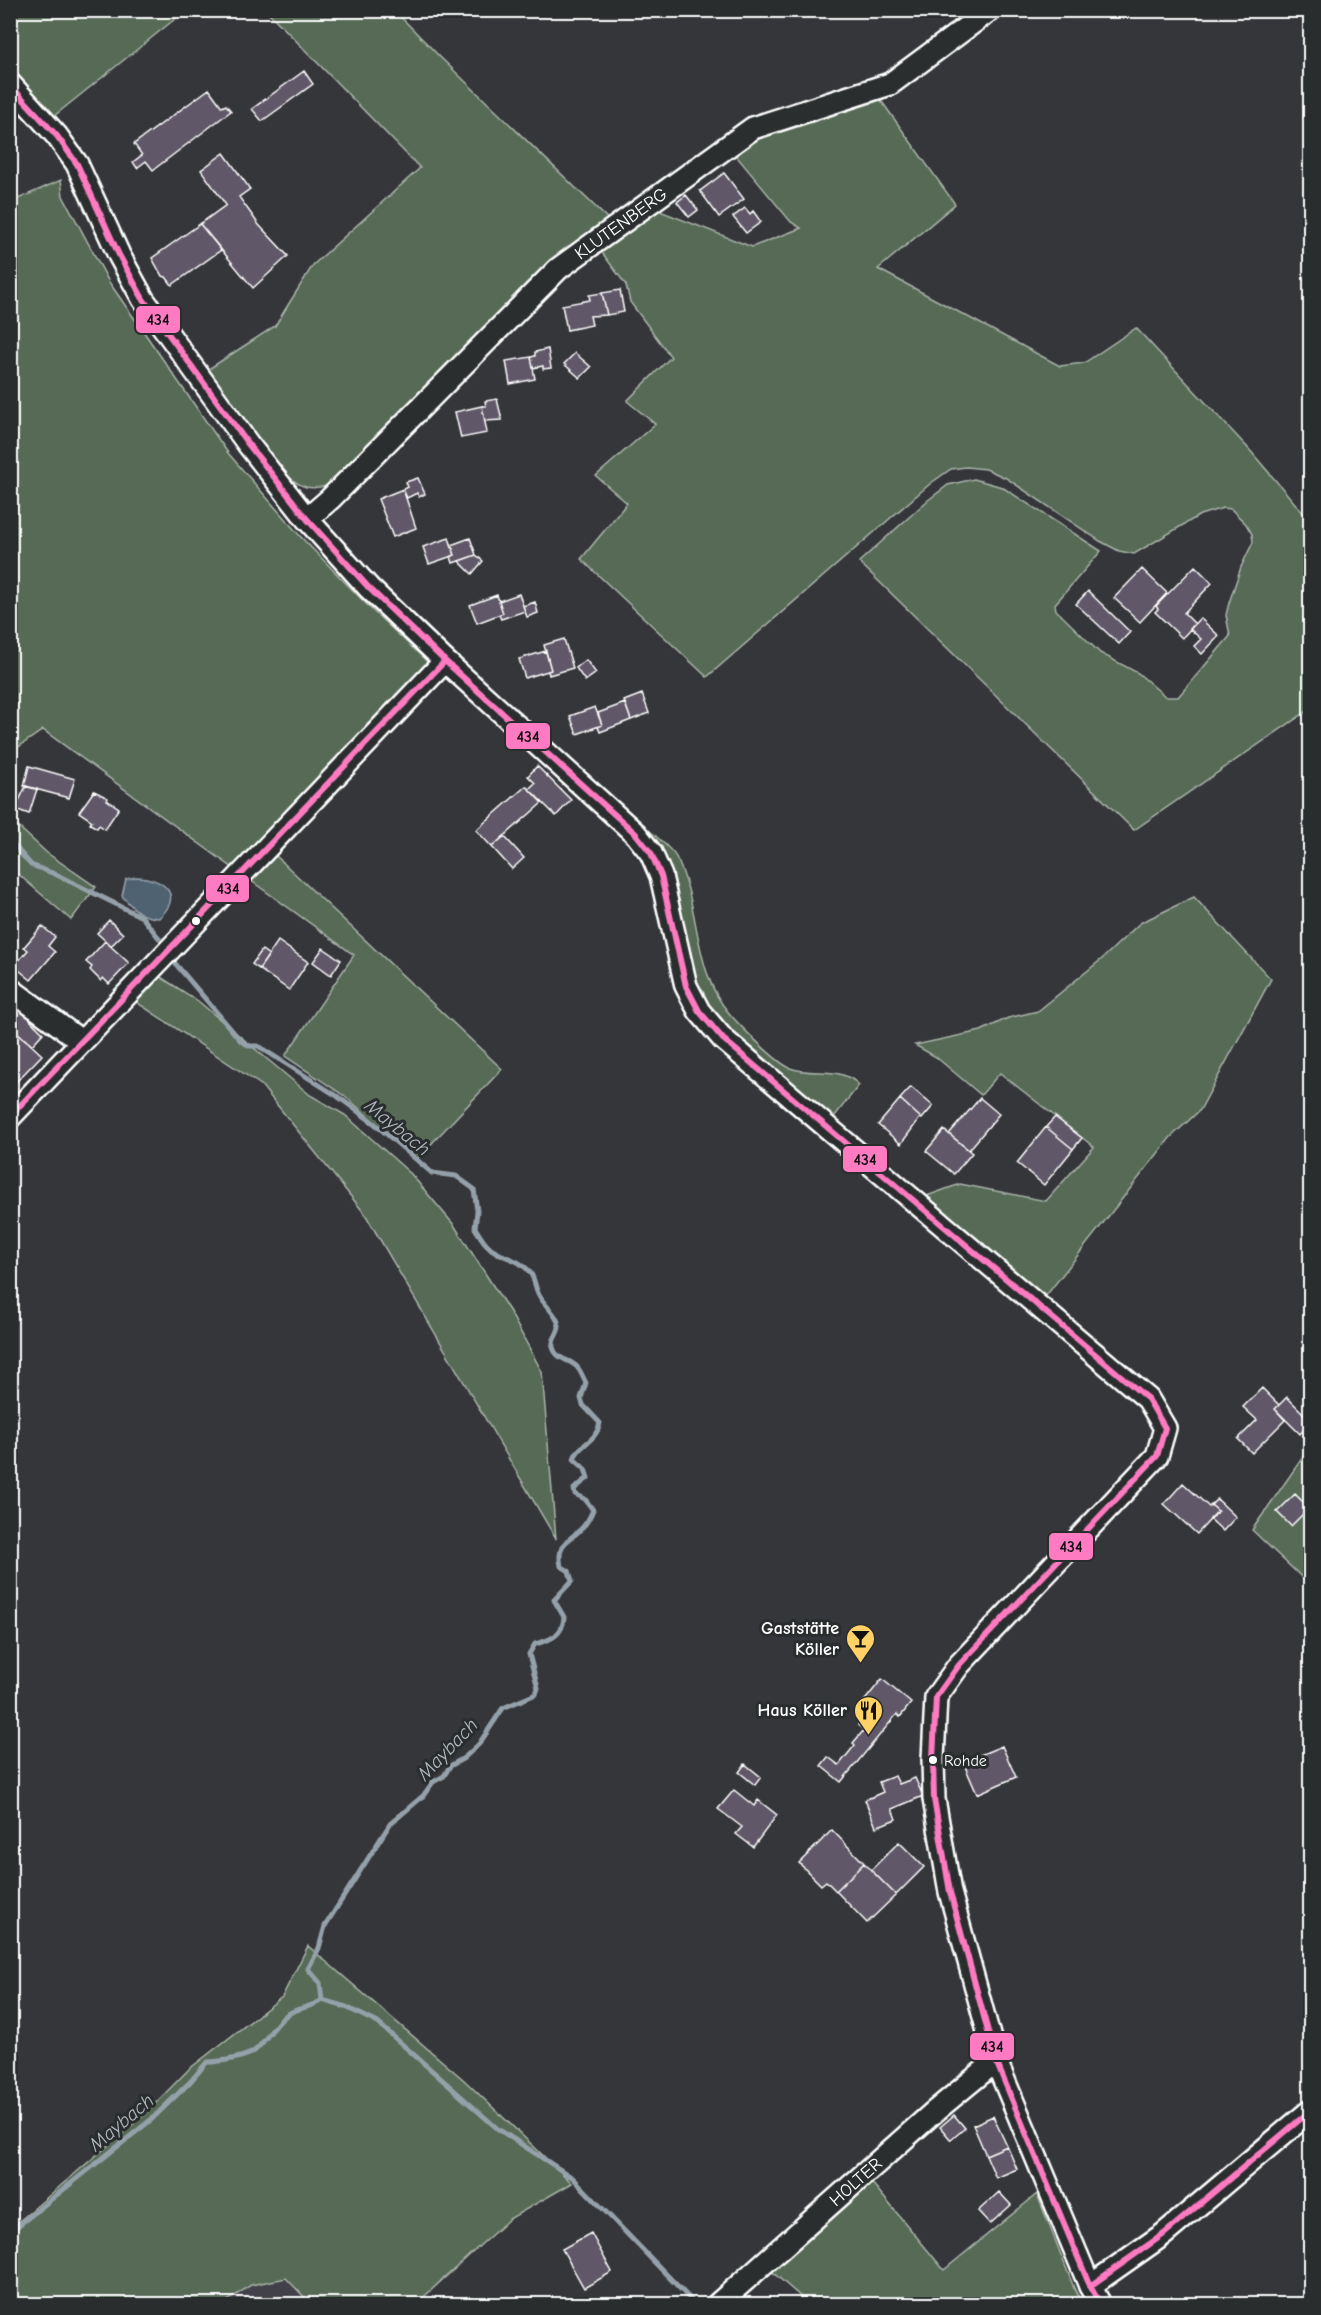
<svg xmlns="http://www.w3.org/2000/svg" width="1321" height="2315" font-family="'Comic Neue',sans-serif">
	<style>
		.built { fill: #424048 }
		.green { fill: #576b57; stroke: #abb5ab; stroke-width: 1.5 }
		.water { fill: #4f6272; stroke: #95a1aa; stroke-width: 1.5 }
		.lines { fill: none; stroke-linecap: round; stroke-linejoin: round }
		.stream { stroke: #95a1aa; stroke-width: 5 }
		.building { fill: #615868; stroke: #fff; stroke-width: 1.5 }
		.street-casing { stroke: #fff; stroke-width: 26 }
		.street { stroke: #2a2d2e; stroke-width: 21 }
		.bus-1-casing { stroke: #2a2d2e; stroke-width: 10 }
		.bus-1 { stroke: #fe7ac1; stroke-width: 6 }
		.bus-dot { fill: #fff; stroke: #2a2d2e; stroke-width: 2 }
		.labels { text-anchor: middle; stroke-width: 6; stroke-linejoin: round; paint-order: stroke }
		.bus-label { font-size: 16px; fill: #fff; stroke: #2a2d2e; text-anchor: start }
		.street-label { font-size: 18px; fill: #fff; stroke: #2a2d2e }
		.poi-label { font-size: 18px; font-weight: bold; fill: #fff; stroke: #2a2d2e; text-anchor: end }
		.water-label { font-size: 20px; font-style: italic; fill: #b0b8c0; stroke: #2a2d2e }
		.line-badge { stroke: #2a2d2e; stroke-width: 2 }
		.pale-badge-label { font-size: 16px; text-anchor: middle; font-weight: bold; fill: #111 }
	</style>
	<rect width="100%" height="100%" fill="#35363a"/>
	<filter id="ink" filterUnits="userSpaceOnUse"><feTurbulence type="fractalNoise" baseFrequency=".0167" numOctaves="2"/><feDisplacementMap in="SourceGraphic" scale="12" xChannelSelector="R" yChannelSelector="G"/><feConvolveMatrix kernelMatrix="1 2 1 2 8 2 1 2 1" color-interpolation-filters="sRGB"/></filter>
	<g filter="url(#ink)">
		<path class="built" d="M286,2278L311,2304H223L251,2285Z"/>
		<path class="green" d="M11,10H185V11L54,116L11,69Z
			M267,11H395L440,57L610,221L337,483C327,486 317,489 306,487C279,481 225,395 207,370L275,326L313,265L420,168Z
			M880,99L955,204L878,269L1060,366L1084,363L1136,328L1248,448L1310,521V709L1134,830L859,562L927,501L948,485L974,479L1002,487L1101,551L1055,604L1056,610L1100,653L1138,673L1166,697H1178L1230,636L1226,615L1229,603L1241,567L1253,542L1252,534L1246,524L1231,509L1223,508L1200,515L1134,554L1119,551L1100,541L1006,478L986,469L966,467L951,469L931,483L707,677L581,559L627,503L596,476L655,424L627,401L671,357L630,302L626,285L600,250L655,209L752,247L801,228L791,222L733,152L762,135Z
			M61,180L63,196L109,282L228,453L300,536L373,611L429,663L233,868L43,730L11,752V202Z
			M629,813C640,823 670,846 676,857C701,905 692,970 729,1013C739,1025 777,1063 790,1068C812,1077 841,1065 859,1085L831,1121L719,1027L693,987L650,835Z
			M10,819L47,853L96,887L71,920L11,868Z
			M275,855L502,1069L417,1159L346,1097L285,1056L354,955L250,880Z
			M1194,897L1271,979L1200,1110L1170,1138L1045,1297L921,1198L960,1184L1046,1201L1094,1147L1000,1073L981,1095L936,1057L915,1045L981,1031L1008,1018L1038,1011L1103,958L1140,923Z
			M159,976L198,1001L310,1095L345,1115L411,1174L454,1225L510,1312L542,1372L556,1539L365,1214L261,1085L135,1001Z
			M1310,1447V1585L1252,1530Z
			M308,1946L464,2080L572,2183L509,2219L416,2304H311L286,2278L251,2285L223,2304H11V2228L146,2113L189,2069L282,1997Z
			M872,2183L944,2270L1037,2194L1074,2288L1083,2304H809L770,2270Z"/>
		<path class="water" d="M136,877C164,878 184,895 159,918C141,918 133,908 122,896L126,879Z"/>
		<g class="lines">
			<path class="stream" d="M10,841L31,865L55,874L142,917L159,938
				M322,2000L346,2007L378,2023L498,2129L573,2178L695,2304
				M10,2232L152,2119L190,2082L207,2062C219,2062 243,2058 253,2052C262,2047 275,2022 288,2014C299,2007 311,2008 322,2000L320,1983L308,1969L319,1948L325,1926L390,1824L423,1796L433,1782L444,1776L450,1766L464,1758L479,1744L503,1708L536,1694L538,1688L529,1654L535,1644C551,1640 563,1635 564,1617L554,1600L572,1581L569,1571L561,1566C555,1539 574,1541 586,1523C589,1519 591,1514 593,1510L585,1499L575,1494L574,1489L588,1478L585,1469L574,1459C578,1444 596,1443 600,1423L583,1405L581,1398L586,1383C583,1378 581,1371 577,1367C570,1359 556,1360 553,1347C551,1339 559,1334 559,1326C557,1313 544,1306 539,1295C535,1288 535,1280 531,1274C523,1261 508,1259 496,1252C486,1247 481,1237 475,1228L477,1211L474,1189L456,1176L432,1173L375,1124L337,1096L258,1046H250L241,1041L174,962"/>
		</g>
		<path class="building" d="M304,71L313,84L262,121L252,109Z
			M209,89L222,107L226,105L231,111L153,170L146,161L137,168L133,162L142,155L134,144Z
			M224,153L250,189L239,197L259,225L288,256L253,288L200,224L226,205L201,170Z
			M724,173L744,199L719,217L700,191Z
			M686,195L698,210L689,217L677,202Z
			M745,208L750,214L753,211L761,222L746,233L733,217Z
			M200,224L221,250L172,285L166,277L162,276L152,258Z
			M620,290L624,312L607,315L602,293Z
			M602,293L607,315L590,316L592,325L567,330L562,305L590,300L589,295Z
			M548,349L551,368L543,369V366L533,368L531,357L535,356V352Z
			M575,353L591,367L580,378L564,364Z
			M531,357L535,379L510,384L506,361Z
			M497,399L502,420L485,421L482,406H486L485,401Z
			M482,406L487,433L461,438L455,412Z
			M418,478L425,494L419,497L417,493L407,498L403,489L408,487L406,482Z
			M403,489L416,528L393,537L378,499Z
			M449,538L455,555L429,564L423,547Z
			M470,538L476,555L453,563L451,557L455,555L451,545Z
			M476,555L483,561L472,574L459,561Z
			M1195,566L1212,583L1184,613L1195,624L1182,638L1155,612L1158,609L1156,606Z
			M1142,569L1167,593L1140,622L1114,598Z
			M1088,591L1130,632L1119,644L1076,604Z
			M519,594L525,611L501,619L499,615L503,613L499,601Z
			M497,595L503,613L477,623L470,605Z
			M535,602L538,613L527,617L523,606Z
			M1200,618L1219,636L1202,654L1194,646L1201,639L1190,629Z
			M564,639L573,668L549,675L548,671L551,670L544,645Z
			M546,651L551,670L525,678L519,659Z
			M586,660L596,673L585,681L576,668Z
			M642,694L649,713L631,720L624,701Z
			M625,703L631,720L600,732L598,727L602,725L598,713Z
			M595,707L602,725L577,734L570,716Z
			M29,766L75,779L69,798L24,786Z
			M537,766L571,800L556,816L529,789L535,783L528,776Z
			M26,786L37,789L29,814L15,809Z
			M526,786L542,803L492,847L476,830Z
			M94,791L108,798L107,800L119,808L105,829L99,825L97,828L90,824L92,821L79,812Z
			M504,836L524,858L512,869L492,847Z
			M109,920L123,934L111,946L97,933Z
			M42,926L55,937L48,946L55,952L31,980L14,966L28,950L24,947Z
			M105,941L129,963L109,984L103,978L101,981L90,970L92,967L86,962Z
			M278,941L308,962L289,990L259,969Z
			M323,948L341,960L331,975L313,962Z
			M262,950L269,955L259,969L252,964Z
			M19,1008L29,1015L31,1021L43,1033L32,1045L10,1028V1016Z
			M14,1029L42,1055L17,1081L10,1075V1032Z
			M911,1087L933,1106L922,1119L900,1099Z
			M980,1098L999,1114L969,1150L949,1134Z
			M900,1099L922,1119L920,1118L901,1144L878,1125Z
			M1055,1117L1082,1138L1073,1149L1046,1127Z
			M1046,1127L1073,1149L1044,1185L1017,1163Z
			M944,1130L972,1153L954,1174L926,1151Z
			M1262,1388L1279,1405L1275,1409L1285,1420L1252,1453L1238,1439L1257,1420L1243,1407Z
			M1287,1397L1310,1420V1423L1300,1434L1275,1409Z
			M1183,1483L1209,1507L1211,1505L1218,1511L1197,1534L1164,1504Z
			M1295,1494L1309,1508L1291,1526L1277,1512Z
			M1217,1499L1236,1517L1223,1531L1210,1519L1218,1511L1211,1505Z
			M882,1679L911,1703L900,1717L897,1714L841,1782L821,1766L828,1757L839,1765L855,1745L853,1743L864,1730L858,1725L866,1716L858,1709Z
			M1002,1746L1016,1777L977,1794L963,1762Z
			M745,1764L761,1777L755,1785L739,1772Z
			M895,1776L899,1784L915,1778L923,1796L892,1809L896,1819L876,1827L865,1800L883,1792L879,1782Z
			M734,1790L754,1806L758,1800L777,1815L753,1847L736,1834L742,1827L718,1809Z
			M832,1830L864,1863L836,1891L826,1881L821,1885L799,1863Z
			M899,1842L924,1867L896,1895L871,1870Z
			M864,1863L896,1895L867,1923L836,1891Z
			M954,2115L965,2128L951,2140L940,2127Z
			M993,2116L1007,2146L986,2155L973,2125Z
			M1007,2146L1017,2169L996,2178L986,2155Z
			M999,2192L1011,2205L990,2224L978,2211Z
			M591,2233L612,2272L584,2288L562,2249Z"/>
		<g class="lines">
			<defs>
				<g id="street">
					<path d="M10,84L57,136L77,164L119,255L143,299L248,444L307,519L369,588L445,661L636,834L651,853L661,876L686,986L699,1011L723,1039L1148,1399L1165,1428L1157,1456L959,1665L936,1697L933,1759L934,1799L950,1892L996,2061L1090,2286L1100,2304"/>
					<path id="s1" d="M307,519L330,499L558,269L753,128L890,84L990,10"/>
					<path d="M10,989L81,1041"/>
					<path d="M10,1117L445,661"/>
					<path d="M1090,2286L1164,2234L1310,2111"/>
					<path id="s2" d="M718,2304L934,2112L996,2061"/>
				</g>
			</defs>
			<use href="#street" class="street-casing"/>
			<use href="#street" class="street"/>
			<defs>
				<path id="bus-1" d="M10,85L57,136L77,164L119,255L143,299L248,444L307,519L369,588L445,661L636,834L651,853L661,876L686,986L699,1011L723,1039L1148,1399L1165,1428L1157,1456L959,1665L936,1697L933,1759L934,1799L950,1892L996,2061L1090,2286L1100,2304
					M10,1116L445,661
					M1090,2286L1164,2234L1310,2111"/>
			</defs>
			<use href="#bus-1" class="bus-1-casing"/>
			<use href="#bus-1" class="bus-1"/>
		</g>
	</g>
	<defs>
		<symbol id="bar-pin" viewBox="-11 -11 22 30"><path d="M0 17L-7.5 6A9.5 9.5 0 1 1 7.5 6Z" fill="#ffd166" stroke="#2a2d2e"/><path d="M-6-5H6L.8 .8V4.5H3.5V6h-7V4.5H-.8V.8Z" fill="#111"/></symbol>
		<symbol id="restaurant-pin" viewBox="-11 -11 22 30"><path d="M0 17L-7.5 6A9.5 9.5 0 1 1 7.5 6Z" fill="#ffd166" stroke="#2a2d2e"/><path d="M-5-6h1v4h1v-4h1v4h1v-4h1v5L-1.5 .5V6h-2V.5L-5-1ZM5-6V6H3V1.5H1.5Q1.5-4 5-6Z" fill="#111"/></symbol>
	</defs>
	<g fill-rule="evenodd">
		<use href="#bar-pin" x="844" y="1622" width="33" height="45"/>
		<use href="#restaurant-pin" x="852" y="1694" width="33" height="45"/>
	</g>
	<g class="bus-dot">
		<circle cx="196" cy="921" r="5"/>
		<circle cx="933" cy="1760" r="5"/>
	</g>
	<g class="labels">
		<g class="bus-label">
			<text x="944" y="1766">Rohde</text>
		</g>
		<g class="street-label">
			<text dy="6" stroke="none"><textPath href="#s1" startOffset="432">KLUTENBERG</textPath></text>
			<text dy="6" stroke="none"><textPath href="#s2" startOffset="184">HOLTER</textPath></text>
		</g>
		<g class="poi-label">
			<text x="839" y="1634">Gaststätte<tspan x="839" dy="21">Köller</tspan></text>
			<text x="847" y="1716">Haus Köller</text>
		</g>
		<g class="water-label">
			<text transform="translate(398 1127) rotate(39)" y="7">Maybach</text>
			<text transform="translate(447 1749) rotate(-46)" y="7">Maybach</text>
			<text transform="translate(121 2122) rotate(-40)" y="7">Maybach</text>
		</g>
	</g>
	<g class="line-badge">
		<rect x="135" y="305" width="46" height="29" rx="6" fill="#fe7ac1"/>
		<rect x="505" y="722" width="46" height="28" rx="6" fill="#fe7ac1"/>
		<rect x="205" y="874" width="45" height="29" rx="6" fill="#fe7ac1"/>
		<rect x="842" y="1145" width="46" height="28" rx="6" fill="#fe7ac1"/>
		<rect x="1048" y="1532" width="46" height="29" rx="6" fill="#fe7ac1"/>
		<rect x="969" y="2032" width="46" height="29" rx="6" fill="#fe7ac1"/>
	</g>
	<g class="pale-badge-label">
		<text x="158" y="325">434</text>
		<text x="528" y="742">434</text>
		<text x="228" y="894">434</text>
		<text x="865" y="1165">434</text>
		<text x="1071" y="1552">434</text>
		<text x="992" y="2052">434</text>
	</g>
	<rect width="1321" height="2315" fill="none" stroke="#2a2d2e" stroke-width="36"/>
	<rect x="18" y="18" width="1285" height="2279" fill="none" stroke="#fff" stroke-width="2" filter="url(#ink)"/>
</svg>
